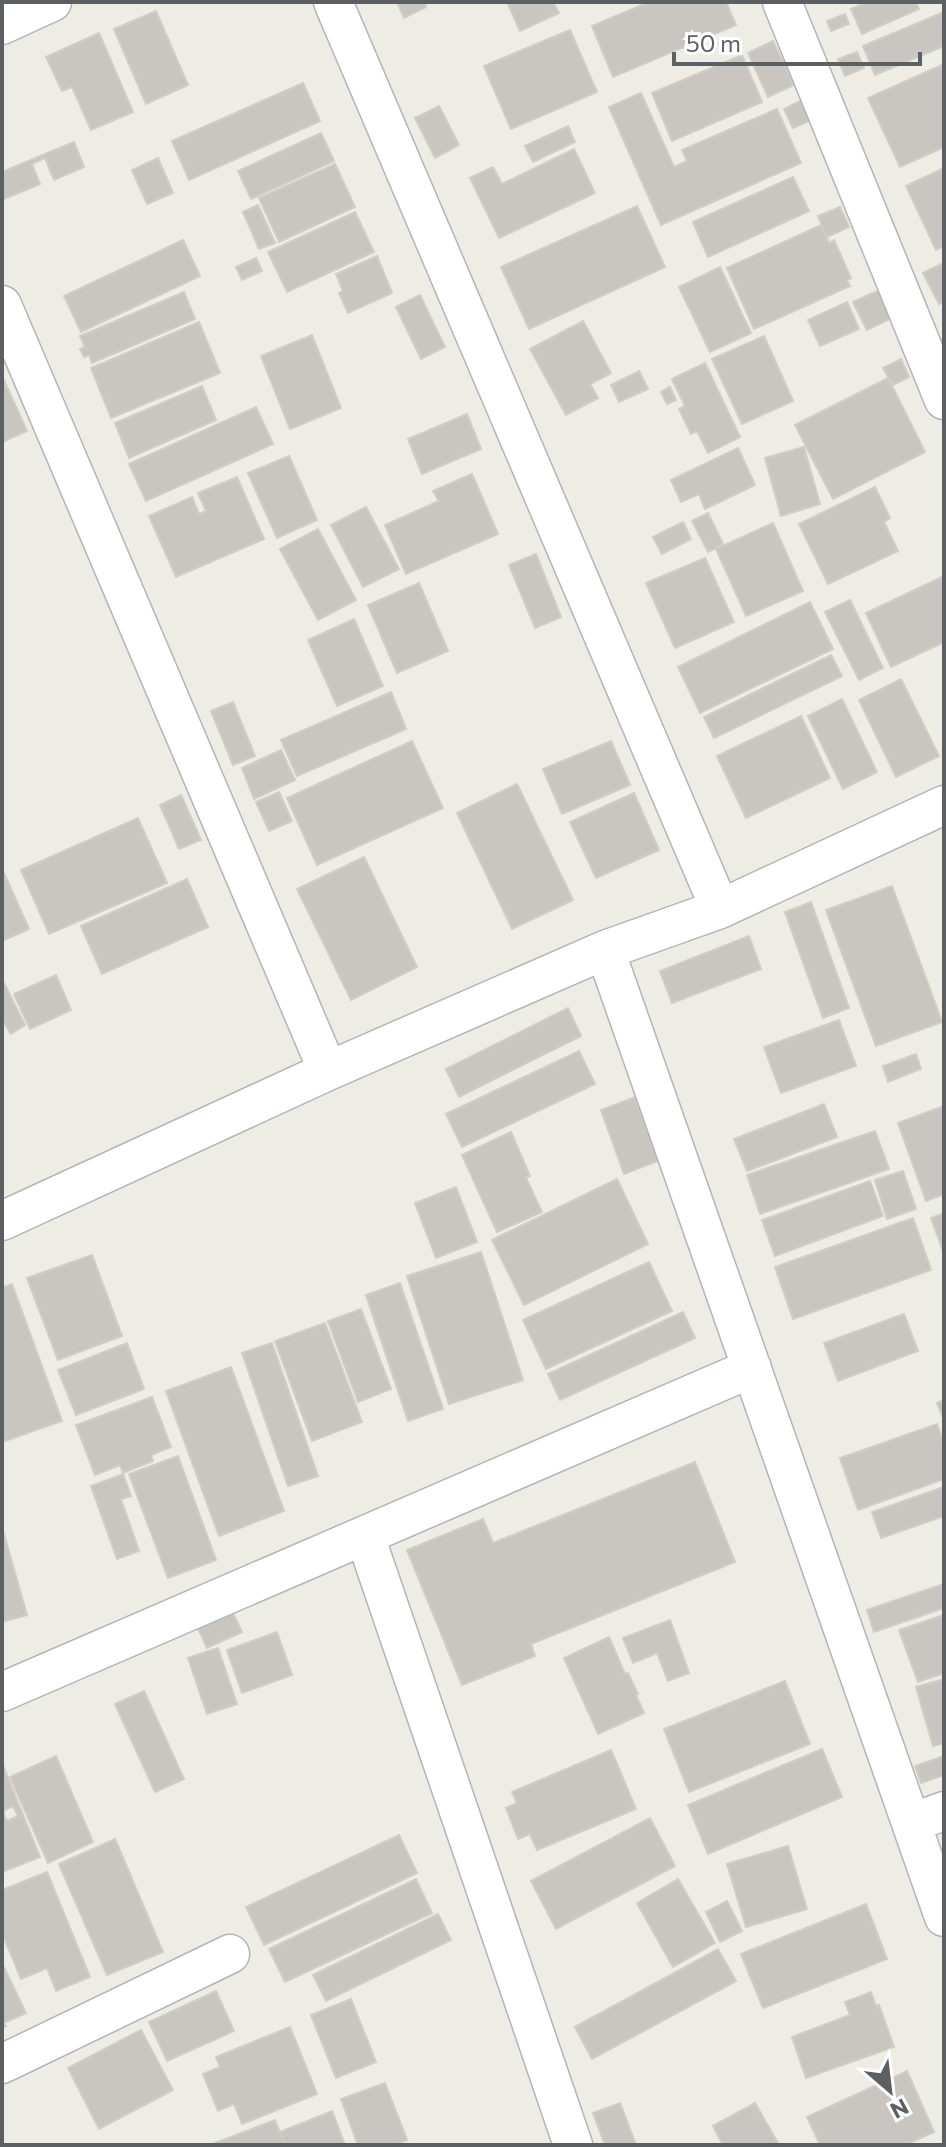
<svg xmlns="http://www.w3.org/2000/svg" width="946" height="2147" font-family="Commissioner,sans-serif">
	<style>
		.building { fill: #c9c6c2; stroke: #d1cdc4; stroke-width: 2; fill-rule: evenodd }
		.lines { fill: none; stroke-linecap: round; stroke-linejoin: round }
		.street-casing { stroke: #b2b5b8; stroke-width: 41 }
		.street { stroke: #fff; stroke-width: 38 }
	</style>
	<rect width="100%" height="100%" fill="#edece5"/>
	<path class="building" d="M397,2H424L426,7L404,18Z
		M507,2H553L559,13L520,31Z
		M649,2H726L736,25L613,77L592,26Z
		M868,2H916L919,9L862,34L851,9Z
		M156,11L188,85L146,104L114,29Z
		M944,12V46L875,75L863,46Z
		M845,14L849,24L831,31L827,21Z
		M570,30L597,92L511,129L484,66Z
		M99,33L133,112L91,130L72,87L62,91L46,57Z
		M773,41L794,85L768,97L748,53Z
		M857,52L864,68L845,76L838,59Z
		M742,55L762,102L672,141L652,93Z
		M944,64V147L900,167L868,98Z
		M303,83L320,121L189,180L172,141Z
		M641,93L674,167L687,161L682,150L777,109L801,163L661,225L609,107Z
		M802,100L811,120L793,128L784,109Z
		M439,106L459,145L435,158L415,118Z
		M568,126L575,142L533,162L525,146Z
		M321,133L334,161L251,199L238,171Z
		M74,142L84,167L54,180L45,158L32,164L40,184L2,200V172Z
		M574,149L595,193L499,238L470,178L493,167L502,184Z
		M158,158L173,193L147,204L132,170Z
		M335,164L355,207L279,242L259,198Z
		M944,168V246L936,250L906,186Z
		M793,177L809,211L708,257L693,222Z
		M258,205L275,243L259,249L243,212Z
		M637,206L665,267L529,329L501,267Z
		M840,207L849,227L827,237L818,216Z
		M355,212L374,252L287,292L268,252Z
		M821,225L829,243L834,240L851,278L847,280L850,286L754,329L727,268Z
		M183,240L200,276L81,332L64,296Z
		M377,256L392,293L348,313L339,293L343,291L336,274Z
		M256,258L262,271L242,280L236,267Z
		M941,264L944,270V301L939,304L923,273Z
		M720,267L751,333L710,352L679,287Z
		M884,288L896,316L867,330L853,302Z
		M184,292L195,319L92,363L89,355L84,357L80,349L85,347L80,336Z
		M420,295L445,347L421,359L396,307Z
		M847,302L859,329L820,346L808,320Z
		M583,321L611,373L590,384L598,398L566,415L530,349Z
		M199,322L220,373L111,418L91,368Z
		M312,335L341,408L290,429L261,356Z
		M764,336L793,401L742,424L712,359Z
		M901,359L909,377L893,385L883,368Z
		M705,363L740,437L708,453L697,431L691,434L679,409L685,406L672,379Z
		M639,371L648,389L619,402L611,385Z
		M2,376L27,431L2,442Z
		M888,378L925,452L833,499L795,425Z
		M202,386L216,420L129,458L115,423Z
		M670,387L676,400L667,404L661,392Z
		M256,407L273,444L146,501L129,464Z
		M467,414L481,449L422,474L408,439Z
		M804,447L820,504L781,516L765,458Z
		M738,448L755,485L705,509L699,494L681,502L671,480Z
		M289,456L317,520L277,538L248,473Z
		M472,474L498,534L406,574L385,525L439,501L433,491Z
		M237,477L264,539L176,577L149,516L192,497L199,514L206,511L198,493Z
		M875,487L890,518L884,522L898,551L828,584L799,524Z
		M366,507L399,569L363,587L331,525Z
		M708,513L723,544L708,552L692,521Z
		M683,522L691,539L662,554L653,537Z
		M773,523L803,591L746,616L716,549Z
		M318,529L356,600L318,620L280,549Z
		M536,554L561,617L535,628L509,565Z
		M705,558L734,622L675,648L646,583Z
		M944,576V642L891,667L866,613Z
		M419,583L448,651L397,673L368,605Z
		M850,600L883,668L859,680L825,612Z
		M810,602L833,649L700,713L678,667Z
		M354,619L383,686L337,706L308,640Z
		M831,655L842,676L714,738L704,717Z
		M901,679L939,756L896,777L859,700Z
		M391,692L406,729L297,776L281,740Z
		M842,699L877,772L843,789L808,716Z
		M233,702L255,756L233,765L211,711Z
		M801,716L830,778L746,818L717,756Z
		M412,741L443,808L317,865L287,798Z
		M611,741L630,785L562,814L543,769Z
		M281,750L295,780L254,799L242,768Z
		M517,784L573,900L512,929L457,813Z
		M279,792L292,821L269,831L256,802Z
		M634,793L659,850L596,878L570,822Z
		M181,795L201,840L179,849L160,805Z
		M138,818L167,883L49,934L21,870Z
		M364,857L417,967L351,1000L297,889Z
		M4,873L29,929L2,941V874Z
		M187,879L208,927L102,974L81,926Z
		M892,886L942,1022L876,1046L826,910Z
		M811,902L849,1008L823,1018L785,912Z
		M749,936L761,969L672,1003L660,971Z
		M56,975L71,1010L30,1029L14,994Z
		M2,979L25,1025L11,1034L2,1019Z
		M568,1008L581,1036L459,1097L446,1069Z
		M839,1020L856,1066L781,1093L764,1047Z
		M579,1051L595,1084L462,1147L446,1114Z
		M916,1054L921,1069L888,1082L883,1066Z
		M635,1097L658,1161L624,1174L601,1110Z
		M824,1104L837,1137L747,1171L734,1139Z
		M944,1106V1194L926,1201L898,1123Z
		M875,1131L889,1169L760,1214L747,1175Z
		M511,1132L530,1176L526,1178L542,1212L497,1232L462,1155Z
		M903,1171L916,1209L887,1219L875,1180Z
		M617,1179L648,1244L524,1305L492,1240Z
		M870,1181L883,1216L775,1256L762,1220Z
		M456,1187L477,1242L436,1258L415,1203Z
		M944,1213V1250L943,1251L931,1218Z
		M913,1218L931,1270L793,1319L775,1267Z
		M481,1252L523,1380L449,1404L407,1276Z
		M92,1255L122,1336L58,1360L27,1278Z
		M649,1262L672,1311L546,1369L523,1320Z
		M400,1283L443,1409L408,1421L366,1295Z
		M12,1284L62,1421L2,1442V1288Z
		M361,1309L391,1389L358,1402L328,1321Z
		M683,1312L695,1338L560,1400L548,1374Z
		M904,1314L918,1351L838,1381L824,1343Z
		M325,1323L362,1422L312,1441L275,1341Z
		M127,1343L144,1389L76,1415L58,1370Z
		M272,1343L318,1476L288,1486L242,1353Z
		M231,1367L284,1511L219,1536L166,1391Z
		M152,1397L171,1447L151,1455L153,1461L123,1473L120,1465L95,1475L76,1425Z
		M944,1400V1420L937,1403Z
		M937,1424L944,1444V1479L858,1510L840,1458Z
		M178,1456L216,1560L168,1578L129,1474Z
		M695,1462L735,1562L531,1644L535,1656L462,1685L407,1550L483,1519L493,1543Z
		M123,1474L131,1496L121,1499L139,1551L117,1559L91,1486Z
		M944,1487V1516L881,1538L872,1512Z
		M2,1527L27,1615L2,1622Z
		M944,1584V1608L874,1632L867,1610Z
		M230,1607L242,1632L207,1648L195,1622Z
		M944,1615V1673L918,1682L899,1630Z
		M670,1620L689,1673L668,1681L657,1653L633,1663L623,1638Z
		M277,1632L292,1675L242,1693L227,1650Z
		M609,1637L625,1674L628,1673L638,1694L636,1695L644,1713L598,1734L564,1658Z
		M218,1648L237,1704L207,1714L188,1658Z
		M944,1679V1743L933,1746L916,1687Z
		M785,1681L810,1744L689,1792L664,1729Z
		M144,1691L184,1779L155,1792L115,1704Z
		M822,1749L842,1797L708,1854L688,1805Z
		M611,1750L636,1809L537,1850L530,1834L518,1839L506,1808L517,1803L512,1792Z
		M56,1756L93,1842L48,1863L10,1777Z
		M944,1756V1775L921,1783L915,1766Z
		M2,1763L40,1857L2,1872ZM13,1806L18,1816L7,1821L3,1811Z
		M650,1818L675,1866L556,1929L531,1881Z
		M399,1835L417,1873L264,1945L246,1907Z
		M115,1839L163,1952L107,1975L59,1864Z
		M788,1846L807,1909L746,1927L727,1864Z
		M47,1872L90,1977L56,1991L47,1968L21,1979L2,1933V1890Z
		M416,1879L432,1913L285,1982L269,1949Z
		M678,1879L715,1943L673,1967L637,1903Z
		M727,1901L742,1931L720,1942L706,1912Z
		M866,1904L887,1959L763,2008L741,1954Z
		M438,1914L451,1940L326,2001L313,1975Z
		M718,1949L736,1981L592,2059L575,2027Z
		M2,1963L26,2013L4,2023L6,2026L2,2027Z
		M216,1991L234,2031L167,2061L149,2022Z
		M871,1992L876,2006L879,2005L894,2047L806,2078L792,2037L850,2015L845,2002Z
		M351,1999L376,2062L336,2078L311,2015Z
		M290,2027L317,2094L242,2124L234,2104L218,2111L203,2074L220,2067L216,2057Z
		M141,2030L173,2090L99,2129L68,2068Z
		M907,2071L934,2132L905,2145H820L807,2117Z
		M385,2083L407,2140L394,2145H358L341,2099Z
		M620,2103L636,2145H605L593,2113Z
		M755,2103L779,2145H723L713,2126Z
		M332,2111L345,2145H285L280,2132Z
		M275,2120L285,2145H210Z"/>
	<g class="lines">
		<defs>
			<path id="street" d="M333,2L720,909
				M782,2L944,400
				M2,25L52,2
				M2,305L328,1071
				M605,950L944,1917
				M2,1221L328,1071L605,950L720,909L944,805
				M365,1536L573,2145
				M2,1692L752,1368
				M911,1823L944,1811
				M2,2064L230,1954"/>
		</defs>
		<use href="#street" class="street-casing"/>
		<use href="#street" class="street"/>
	</g>
	<rect width="946" height="2147" fill="none" stroke="#5d6063" stroke-width="8"/>
	<g transform="translate(890 2091) rotate(152)" stroke="#ffffff" stroke-width="6" paint-order="stroke">
	<path d="M0-6L14 30L0 20L-14 30Z" fill="#5d6063"/>
	<text y="-12" font-size="22" font-weight="bold" text-anchor="middle" fill="#5d6063">N</text>
	</g>
	<path d="M674 52v12h246v-12" fill="none" stroke="#5d6063" stroke-width="4"/>
	<text x="686" y="52" font-size="24" fill="#5d6063" stroke="#ffffff" stroke-width="6" paint-order="stroke">50 m</text>
</svg>
